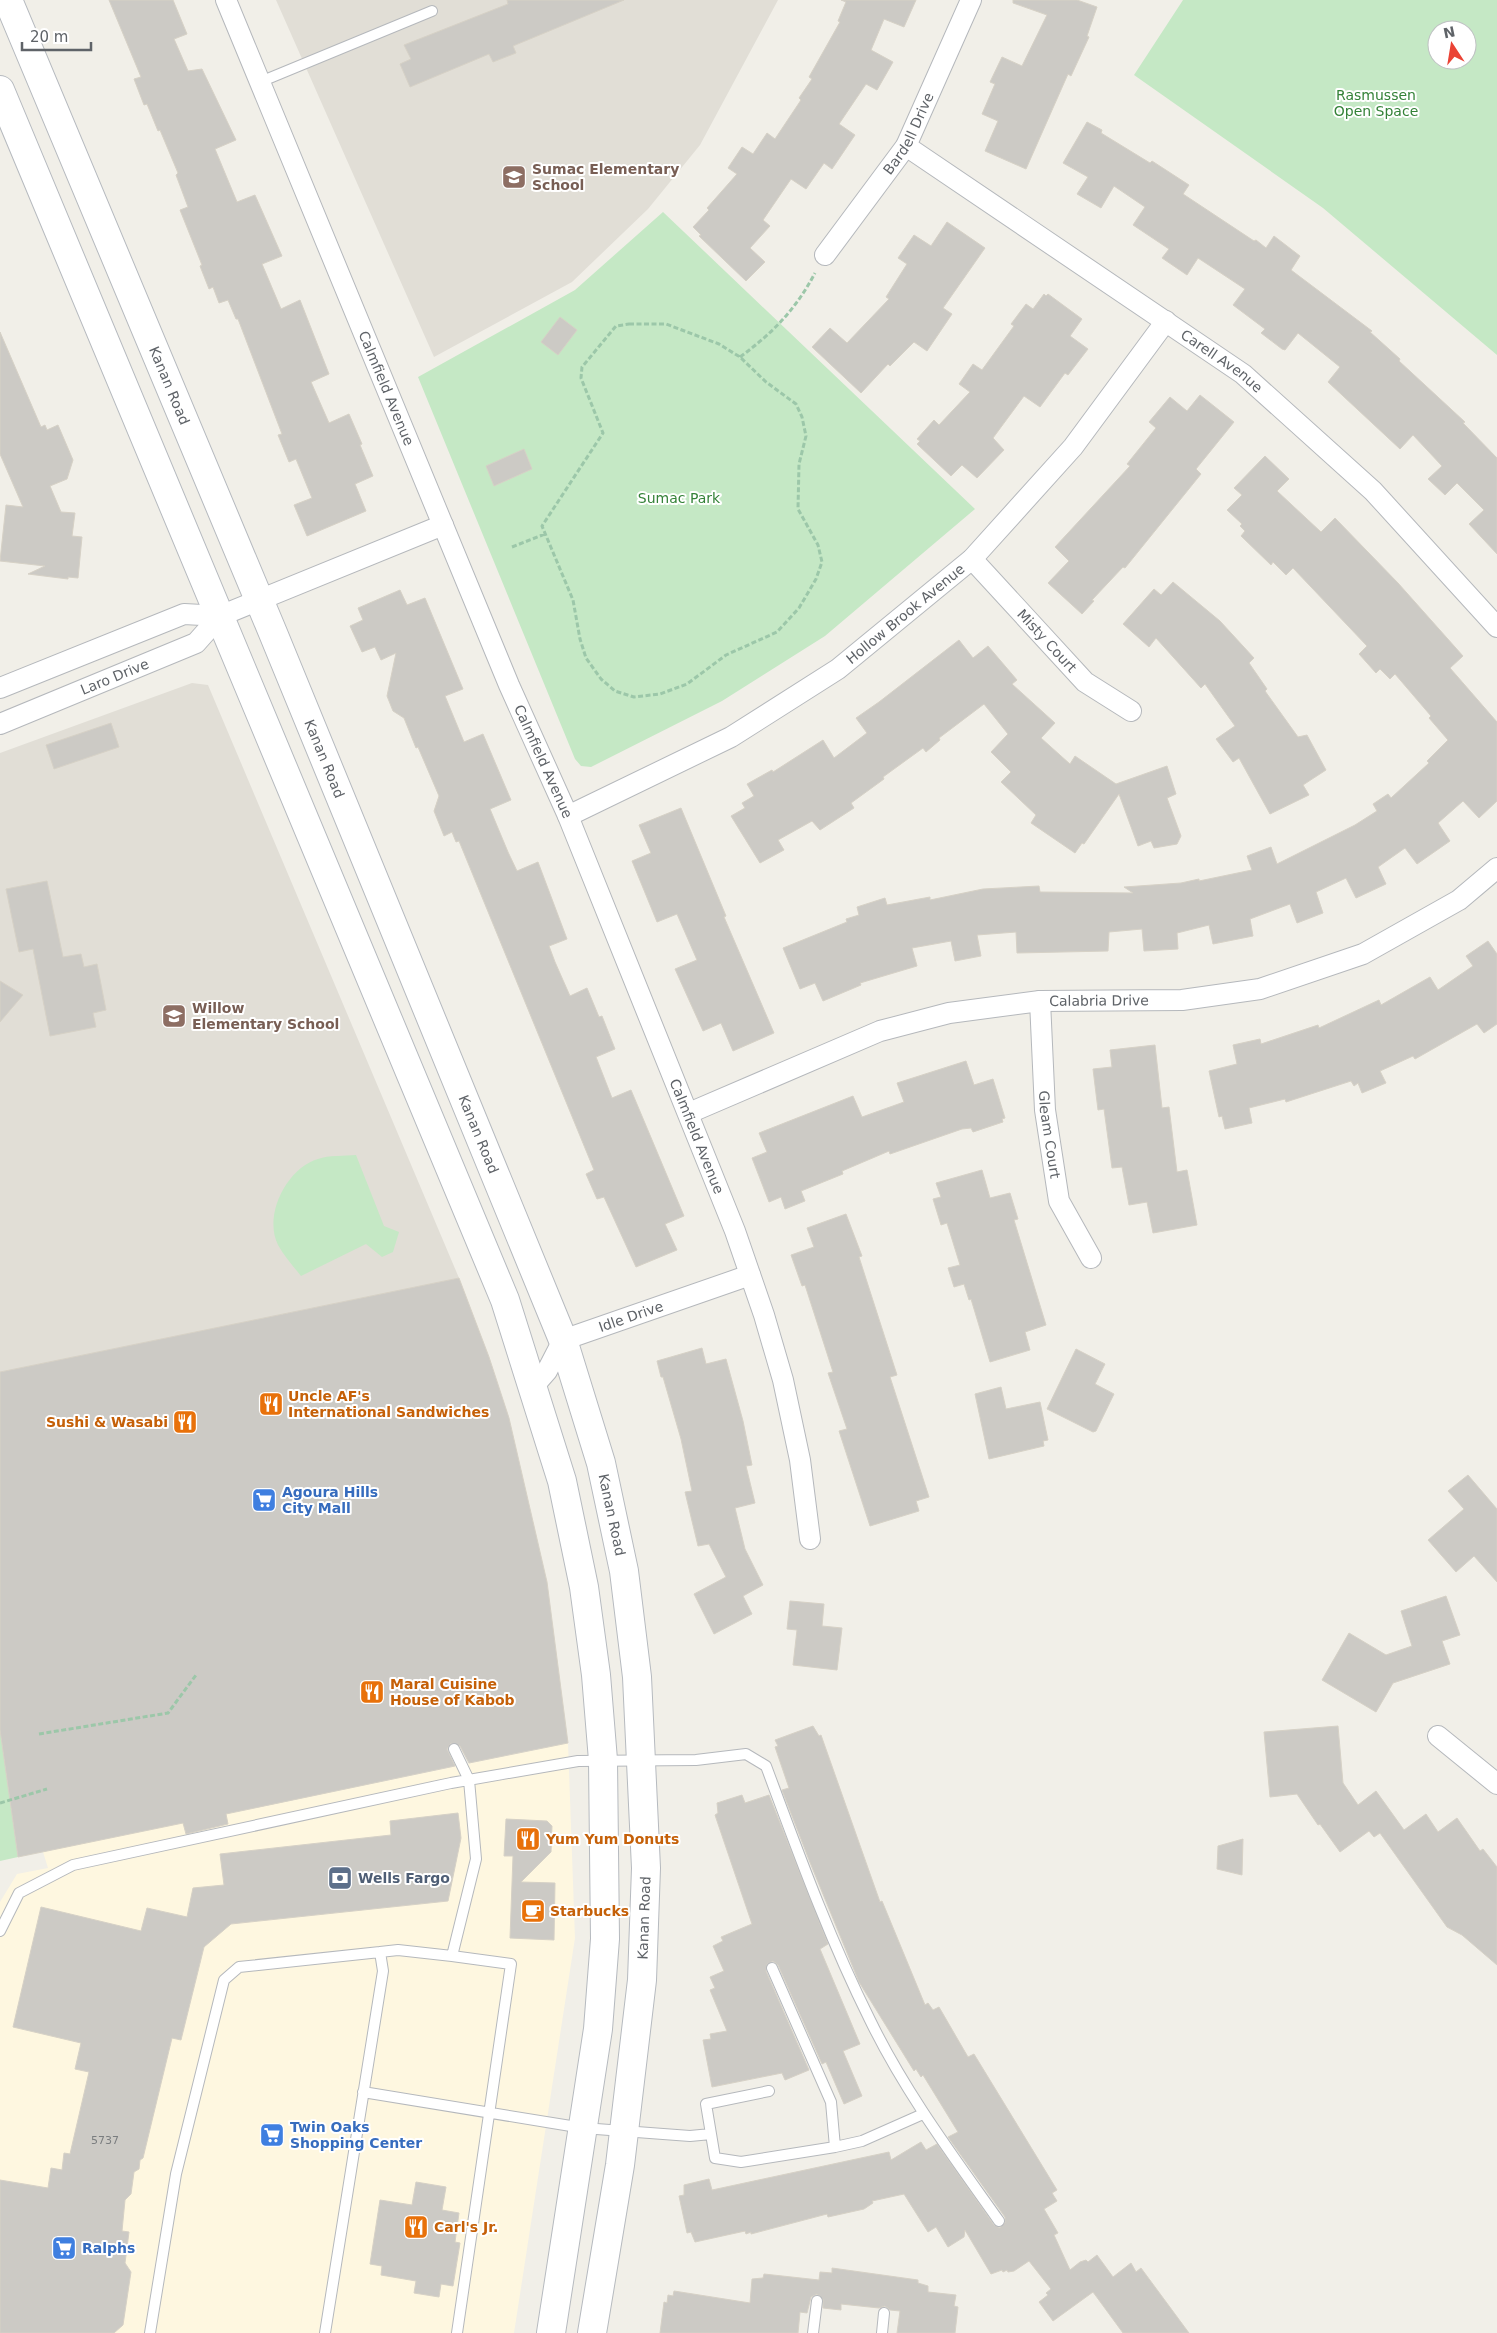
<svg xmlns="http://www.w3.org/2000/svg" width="1497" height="2333" font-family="'DejaVu Sans',sans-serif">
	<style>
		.commercial { fill: #fef7e0 }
		.education { fill: #e1ded6 }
		.green { fill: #c5e8c5; fill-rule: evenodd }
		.building { fill: #cccac5; stroke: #d6d1c6 }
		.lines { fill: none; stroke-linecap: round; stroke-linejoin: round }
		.service-casing { stroke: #b5b8bc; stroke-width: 12 }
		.minor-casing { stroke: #b5b8bc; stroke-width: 22 }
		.secondary-casing { stroke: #b6babf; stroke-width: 30 }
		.path { stroke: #9cc7a9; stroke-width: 3; stroke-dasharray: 5 2.5; stroke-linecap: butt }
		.service { stroke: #fff; stroke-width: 10 }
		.minor { stroke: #fff; stroke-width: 20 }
		.secondary { stroke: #fff; stroke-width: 28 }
		.labels { text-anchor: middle; stroke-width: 4; stroke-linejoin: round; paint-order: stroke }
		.number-label { font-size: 11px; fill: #7a7d7f }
		.park-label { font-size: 14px; fill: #348238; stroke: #fff }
		.street-label { font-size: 14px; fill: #5f6368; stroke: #fff }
		.education-label { font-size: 14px; font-weight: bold; fill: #785e54; stroke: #fff; text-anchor: start }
		.food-label { font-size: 14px; font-weight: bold; fill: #c56008; stroke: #fff; text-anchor: start }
		.shop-label { font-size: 14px; font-weight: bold; fill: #366cbe; stroke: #fff; text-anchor: start }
		.service-label { font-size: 14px; font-weight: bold; fill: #4e5e75; stroke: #fff; text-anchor: start }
	</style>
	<rect width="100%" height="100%" fill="#f1efe8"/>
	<path class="commercial" d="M568,1743L575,1938L514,2333H0V1902L17,1874L48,1868L43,1852Z"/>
	<path class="education" d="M276,0H778L700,145L648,209L572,282L434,357Z
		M192,683L208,685L459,1278L0,1372V753Z"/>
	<path class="green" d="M1183,0H1497V355L1323,208L1134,75ZM1437,30H1467V60H1437Z
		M663,212L975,509L825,636L722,701L591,767L581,766L575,759L418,377L575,290Z
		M356,1155L384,1226L399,1232L393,1252L382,1257L366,1244L301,1276C293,1266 284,1256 278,1245C263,1215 287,1168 318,1159C329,1155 344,1156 356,1155Z
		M0,1730L18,1857L0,1861Z"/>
	<path class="building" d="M109,0H173L187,34L174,39L188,71L202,69L236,140L215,149L237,202L255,195L282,256L262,264L281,309L300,300L329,374L311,382L329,423L349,414L362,444L360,445L373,476L355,484L366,511L307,536L294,505L312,498L296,459L289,462L278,435L282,434L238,319H236L228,300L219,303L213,287L209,289L200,266L202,265L180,210L188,207L176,175L178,173L160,130L158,131L147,104L144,105L134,79L141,77Z
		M507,0H624L513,46L516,53L493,62L489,54L410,87L400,64L411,59L404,45L508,4Z
		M841,0H916L904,27L884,19L871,50L893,62L877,90L866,84L839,124L855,135L832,169L824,163L806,189L791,179L763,220L770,226L750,248L765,262L746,281L699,236L701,235L693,227L709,210L707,208L737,174L728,168L742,147L753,154L767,133L775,139L801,100L799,98L812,79L809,77L840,22L838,21L846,2Z
		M1013,0H1077L1097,7L1087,36L1089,37L1071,76L1068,74L1026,169L985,151L998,121L982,114L995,84L990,82L1002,57L1022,66L1047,15L1013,3Z
		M1087,122L1102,130L1101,133L1150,163L1152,161L1189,185L1183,194L1254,241L1256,240L1266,248L1274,236L1300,256L1291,270L1372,331L1370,332L1400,359L1399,361L1465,422L1463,423L1497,458V554L1469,524L1484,510L1457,483L1445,495L1428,479L1442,466L1413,435L1400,449L1328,382L1340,367L1298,333L1285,350L1282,349L1261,333L1265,329L1233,305L1245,289L1198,258L1187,275L1162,258L1169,249L1133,225L1145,207L1114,186L1101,208L1077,194L1088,177L1063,163Z
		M947,222L985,248L943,308L952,314L927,351L914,342L890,366L888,364L861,393L812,347L830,328L847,343L889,299L886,297L907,264L898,258L914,235L931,246Z
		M1044,294L1046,296L1048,294L1082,319L1070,336L1088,349L1068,375L1065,373L1040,407L1024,396L993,438L1004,450L977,478L962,465L951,476L917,444L920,441L917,439L934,420L939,425L970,392L959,384L973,364L982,370L1014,326L1011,324L1026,304L1033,309Z
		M560,317L577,330L558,355L541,342Z
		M0,332L41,427L45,425L47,430L58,425L73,460L67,479L50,486L61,512L75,513L72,536L82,537L78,578L68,577V579L28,574L45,566L0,561L6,505L23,507L0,454Z
		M1200,395L1234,422L1196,469L1201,474L1125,568L1123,567L1092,600L1094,601L1082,614L1048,583L1069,561L1055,547L1130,466L1127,464L1156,428L1149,422L1170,397L1187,411Z
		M524,449L532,469L494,486L486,466Z
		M1265,456L1289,479L1277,491L1321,532L1335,518L1398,583L1463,656L1450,668L1497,722V801L1479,818L1463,801L1438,823L1450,841L1417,864L1405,848L1378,867L1386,884L1356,898L1346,878L1316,892L1323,913L1297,923L1290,904L1250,919L1253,936L1213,944L1209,925L1177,933L1178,949L1144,951L1142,929L1109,932L1108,951L1017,953L1016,932L977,935L981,956L955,961L951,941L912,948L917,966L860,983L861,985L823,1001L815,983L800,989L783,948L847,922L846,919L859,915L857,907L885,898L887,905L930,897V900L983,889L1039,886L1040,892L1133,893L1124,887L1181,883L1199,879V881L1252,870L1247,856L1271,847L1277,864L1355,825L1377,811L1373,804L1388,794L1391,798L1429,763L1427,761L1448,740L1429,718L1431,716L1395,674L1390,679L1380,669L1376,673L1359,654L1367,646L1293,568L1286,575L1273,562L1271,565L1241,536L1245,531L1240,526L1242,524L1227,510L1242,495L1234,488Z
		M1173,582L1220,621L1254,658L1249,663L1267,689L1265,691L1298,737L1307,735L1326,770L1303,785L1309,795L1270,814L1239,758L1233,762L1216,739L1235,726L1205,684L1201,688L1156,638L1149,647L1123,624L1154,589L1161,595Z
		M400,590L407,605L425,598L463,689L445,696L464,742L483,734L511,800L490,809L508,852L517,871L538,862L567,939L549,946L555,962L570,996L587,988L599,1017L602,1016L615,1049L596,1057L612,1098L631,1090L684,1216L665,1224L677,1250L636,1267L604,1197L597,1199L586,1174L594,1170L459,841L456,842L452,832L444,836L434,811L439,796L418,747L416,748L404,718L393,711L387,696L396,653L381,660L375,647L362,652L350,626L363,620L358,608Z
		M959,640L973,658L988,646L1017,680L1012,684L1055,723L1041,738L1070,764L1075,756L1116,784L1167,766L1176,794L1167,798L1181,836L1177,844L1154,848L1151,841L1138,846L1119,794L1084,844L1082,843L1075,853L1031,823L1036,815L1001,782L1011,772L991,752L1008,734L984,704L939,738L940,740L926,752L923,748L883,777L884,779L851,803L854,808L820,830L812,821L778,840L784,850L760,863L731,816L745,808L742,803L754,796L747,784L772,770L773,772L823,740L834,758L867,733L856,718L879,702Z
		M111,723L119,747L54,769L46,745Z
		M681,808L726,916L724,917L774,1033L733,1051L721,1023L703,1031L675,969L697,960L677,914L657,922L632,861L651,853L639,825Z
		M47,881L63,957L81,954L84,967L97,964L106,1010L93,1013L96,1027L50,1036L33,949L19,952L6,889Z
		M1488,941L1497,954V1024L1484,1033L1477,1024L1415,1059L1413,1056L1380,1071L1386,1083L1362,1093L1358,1083L1354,1086L1351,1081L1286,1102L1285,1099L1249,1108L1252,1123L1225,1129L1222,1116L1219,1117L1209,1071L1237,1064L1233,1045L1260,1039L1261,1044L1318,1025L1319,1028L1379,1000L1381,1005L1430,977L1438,990L1473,966L1466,956Z
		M0,981L23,995L0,1022Z
		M1155,1045L1162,1108L1169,1107L1177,1172L1187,1170L1197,1225L1153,1233L1147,1202L1129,1205L1122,1167L1112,1168L1104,1109L1098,1110L1093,1069L1112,1067L1110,1050Z
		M966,1061L974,1085L993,1079L1005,1118L1002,1119L1003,1122L973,1132L971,1128L962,1129L890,1154L889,1151L842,1171L843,1174L801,1191L805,1201L785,1209L781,1197L769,1202L752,1158L767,1152L759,1133L853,1096L862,1117L904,1102L897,1083Z
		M982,1170L990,1198L1010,1193L1018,1219L1014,1220L1046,1325L1025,1332L1030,1350L990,1362L971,1299L969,1300L964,1284L954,1287L948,1268L960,1265L947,1223L941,1225L933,1199L941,1197L936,1183Z
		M846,1214L862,1256L859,1257L897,1375L890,1377L929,1497L916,1501L919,1511L870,1526L839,1431L847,1429L828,1373L833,1372L805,1285L802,1286L791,1255L814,1247L807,1228Z
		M459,1278L489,1357L509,1418L547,1582L568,1743L469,1763L460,1746L451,1743L447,1749L455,1766L226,1814L228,1824L186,1834L183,1823L18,1857L0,1730V1372Z
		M702,1348L706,1364L726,1359L743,1421L752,1465L746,1466L755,1503L735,1508L745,1549L763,1585L743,1596L752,1614L714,1634L694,1594L726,1577L709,1544L698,1546L685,1492L692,1491L681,1439L663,1377H661L657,1361Z
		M1076,1349L1105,1364L1095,1384L1114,1394L1096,1431L1093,1432L1047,1409Z
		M1001,1387L1006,1409L1040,1402L1048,1440L1043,1441L1044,1446L989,1459L975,1394Z
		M1468,1475L1497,1509V1582L1474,1556L1456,1572L1428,1540L1464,1509L1448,1491Z
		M1446,1596L1460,1635L1442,1641L1450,1664L1393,1683L1376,1712L1322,1680L1349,1633L1386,1655L1412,1646L1401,1611Z
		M790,1601L824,1604L822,1626L842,1628L837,1670L793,1665L797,1630L787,1629Z
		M813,1726L819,1736L821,1735L880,1902L882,1901L925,2005L928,2003L933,2010L939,2007L968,2057L974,2054L1057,2190L1052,2193L1057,2201L1044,2209L1058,2233L1054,2235L1070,2270L1080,2262L1086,2260L1088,2262L1097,2255L1113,2277L1131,2263L1136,2272L1141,2268L1189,2333H1123L1093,2292L1053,2321L1039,2302L1048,2295L1046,2293L1051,2289L1029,2261L1014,2271L1008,2272L1007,2270L1003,2272L1002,2270L991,2274L965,2230L964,2237L948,2247L936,2227L928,2232L904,2194L872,2201L873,2203L864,2209L828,2217L827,2214L751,2234V2232L746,2234L745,2231L695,2242L691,2232L687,2233L679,2196L684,2195V2185L709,2179L712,2190L889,2152L891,2160L921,2142L926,2150L937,2144L994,2225L1000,2228L1005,2223V2217L948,2137L958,2132L923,2075L921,2077L916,2069L914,2071L859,1982L809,1860L782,1790L789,1788L775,1747L778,1746L775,1740Z
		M1338,1726L1343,1783L1358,1805L1376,1791L1404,1830L1426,1814L1438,1832L1457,1818L1480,1851L1483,1849L1497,1867V1965L1462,1935L1447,1927L1380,1833L1374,1837L1369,1831L1340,1852L1320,1824L1318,1825L1297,1794L1270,1797L1264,1732Z
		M742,1795L745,1803L769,1795L828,1944L820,1949L860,2044L843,2051L862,2096L844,2104L826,2062L822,2064L778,1965L773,1961L767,1964L766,1971L809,2070L785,2080L782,2073L712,2087L703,2040L711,2039L710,2034L727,2031L710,1990L715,1988L710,1977L724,1971L713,1946L723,1941L721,1937L752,1924L715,1815L718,1813L717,1803Z
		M458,1813L461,1838L448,1901L231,1924L204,1947L181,2040L172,2038L143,2158L140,2160L139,2169L134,2172L131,2194L125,2200L122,2231L129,2232L125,2263L131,2272L123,2325L114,2333H0V2180L48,2188L51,2168L62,2170L64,2153L70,2154L89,2072L75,2069L81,2043L13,2027L41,1907L141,1931L147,1908L187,1917L193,1888L224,1885L220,1854L391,1835L390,1821Z
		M506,1819L547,1821L552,1826L551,1852L521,1882L555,1883L554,1940L510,1938L513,1856H504Z
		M1243,1839L1242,1875L1217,1869L1218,1846Z
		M416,2182L446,2187L442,2210L459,2213L455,2242L460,2243L453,2286L441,2284L439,2297L414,2293L416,2281L381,2275L382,2266L370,2264L380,2200L412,2205Z
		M832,2268L918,2280V2283L928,2286V2292L956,2295L954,2306L958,2307L955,2333H897L900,2311L890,2310L885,2306L879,2308L841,2304V2310L823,2308V2299L817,2294L811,2297L807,2313L800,2312L798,2333H660L664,2302L667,2303L668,2295L673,2296L674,2291L750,2303L752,2279L763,2278L764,2274L819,2280L820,2272L832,2273Z"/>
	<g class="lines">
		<defs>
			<path id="service" d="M260,82L432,11
				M0,1931L19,1893L73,1865L451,1783L578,1761L696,1760L746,1754L766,1766C798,1852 829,1938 870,2020C905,2092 953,2156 999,2221
				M452,1956L511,1964L457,2333
				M772,1968L831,2102L835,2147
				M769,2091L706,2104L715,2158L741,2162L835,2147L862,2141L923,2114
				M363,2092L583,2128L690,2136L711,2134
				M150,2333L176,2174L224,1980L239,1967L380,1952L398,1950L452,1956L476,1859L469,1780L454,1749
				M325,2333L383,1971L380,1952
				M813,2333L817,2301
				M882,2333L884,2313"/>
			<g id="minor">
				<path id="s1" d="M226,0L509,685L568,816L735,1231L764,1315L783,1380L800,1460L810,1539"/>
				<path id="s2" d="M906,146L1243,374L1373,491L1497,627"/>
				<path id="s3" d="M825,255L906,146L971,0"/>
				<path id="s4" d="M972,559L1085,682L1131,711"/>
				<path d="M0,688L184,614L220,616L443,525"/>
				<path id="s5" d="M0,724L196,643L220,616"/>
				<path id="s6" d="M568,816L731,737L838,669L972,559L1073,447L1166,321"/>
				<path id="s7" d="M1040,1001L1045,1110L1059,1201L1091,1258"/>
				<path id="s8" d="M689,1113L880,1031L949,1013L1040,1001L1182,1000L1260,989L1363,954L1459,900L1497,868"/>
				<path id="s9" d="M533,1387L547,1371L563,1340L750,1275"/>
				<path d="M1438,1736L1497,1784"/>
			</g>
			<g id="secondary">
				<path id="s10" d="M8,0L273,633L563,1340L601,1463L624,1571L637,1677L646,1868L642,1980L620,2165L592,2333"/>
				<path d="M0,90L505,1300L562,1481L584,1587L596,1675L603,1760L605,1939L598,2029L551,2333"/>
			</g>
		</defs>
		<use href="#service" class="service-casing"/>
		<use href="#minor" class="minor-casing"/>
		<use href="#secondary" class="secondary-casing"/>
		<path class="path" d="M629,324H666L719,344L740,357L766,382L796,404L802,417L806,436L799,464L798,509L818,545L822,562L816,579L799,608L777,632L726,655L687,684L660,694L634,697L615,691L601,679L586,658L580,639L573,600L542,526L603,433L581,378L582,367L616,326Z
			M740,357C773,333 796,309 815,273
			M512,547L545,534
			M39,1734L168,1713L196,1675
			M0,1803L47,1789"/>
		<use href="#service" class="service"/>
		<use href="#minor" class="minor"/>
		<use href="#secondary" class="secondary"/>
	</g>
	<defs>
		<symbol id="school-square" viewBox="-11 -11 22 22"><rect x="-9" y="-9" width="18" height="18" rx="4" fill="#8d6e63" stroke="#fff"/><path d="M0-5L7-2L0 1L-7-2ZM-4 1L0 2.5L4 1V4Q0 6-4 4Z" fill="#fff"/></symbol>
		<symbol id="restaurant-square" viewBox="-11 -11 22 22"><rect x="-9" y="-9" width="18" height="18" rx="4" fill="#e8710a" stroke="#fff"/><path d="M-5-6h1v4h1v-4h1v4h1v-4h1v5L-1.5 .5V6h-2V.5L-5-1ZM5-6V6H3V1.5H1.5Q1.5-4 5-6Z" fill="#fff"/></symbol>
		<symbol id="supermarket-square" viewBox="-11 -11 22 22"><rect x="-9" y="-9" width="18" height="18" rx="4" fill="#3f7fe0" stroke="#fff"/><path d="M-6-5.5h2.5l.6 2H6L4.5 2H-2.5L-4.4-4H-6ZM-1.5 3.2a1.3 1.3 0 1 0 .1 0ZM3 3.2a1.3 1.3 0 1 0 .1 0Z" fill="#fff"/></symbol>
		<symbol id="bank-square" viewBox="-11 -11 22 22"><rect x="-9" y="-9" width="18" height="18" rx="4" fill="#5c6f8a" stroke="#fff"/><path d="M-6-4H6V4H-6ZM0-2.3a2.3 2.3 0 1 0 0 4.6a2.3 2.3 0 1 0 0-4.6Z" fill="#fff"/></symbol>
		<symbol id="cafe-square" viewBox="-11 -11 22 22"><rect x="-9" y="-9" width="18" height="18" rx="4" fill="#e8710a" stroke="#fff"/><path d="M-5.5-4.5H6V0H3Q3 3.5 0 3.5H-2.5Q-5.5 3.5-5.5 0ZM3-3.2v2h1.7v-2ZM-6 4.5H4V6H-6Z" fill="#fff"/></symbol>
	</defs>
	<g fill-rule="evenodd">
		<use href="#school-square" x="500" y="163" width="28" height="28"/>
		<use href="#school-square" x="160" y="1002" width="28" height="28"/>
		<use href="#restaurant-square" x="257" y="1390" width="28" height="28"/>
		<use href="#restaurant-square" x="171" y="1408" width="28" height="28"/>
		<use href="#supermarket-square" x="250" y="1486" width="28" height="28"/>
		<use href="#restaurant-square" x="358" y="1678" width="28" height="28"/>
		<use href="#restaurant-square" x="514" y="1825" width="28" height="28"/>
		<use href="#bank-square" x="326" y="1864" width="28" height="28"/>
		<use href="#cafe-square" x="519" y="1897" width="28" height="28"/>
		<use href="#supermarket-square" x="258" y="2121" width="28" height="28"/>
		<use href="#restaurant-square" x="402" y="2213" width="28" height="28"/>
		<use href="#supermarket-square" x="50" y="2234" width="28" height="28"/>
	</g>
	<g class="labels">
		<g class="number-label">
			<text x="105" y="2144">5737</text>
		</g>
		<g class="park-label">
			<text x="1376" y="100">Rasmussen<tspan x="1376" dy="16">Open Space</tspan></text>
			<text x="679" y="503">Sumac Park</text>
		</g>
		<g class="street-label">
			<text dy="5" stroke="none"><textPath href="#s3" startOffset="148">Bardell Drive</textPath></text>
			<text dy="5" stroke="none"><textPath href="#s2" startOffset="382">Carell Avenue</textPath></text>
			<text dy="5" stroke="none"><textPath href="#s10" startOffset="418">Kanan Road</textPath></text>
			<text dy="5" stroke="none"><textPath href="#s1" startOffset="420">Calmfield Avenue</textPath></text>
			<text dy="5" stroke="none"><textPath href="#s6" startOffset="395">Hollow Brook Avenue</textPath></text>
			<text dy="5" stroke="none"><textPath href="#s4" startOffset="111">Misty Court</textPath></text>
			<text dy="5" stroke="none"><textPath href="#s5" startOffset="124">Laro Drive</textPath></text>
			<text dy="5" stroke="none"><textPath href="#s10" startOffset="822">Kanan Road</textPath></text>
			<text dy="5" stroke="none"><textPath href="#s1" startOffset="825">Calmfield Avenue</textPath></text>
			<text dy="5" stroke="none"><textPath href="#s8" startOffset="430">Calabria Drive</textPath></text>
			<text dy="5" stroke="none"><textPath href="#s10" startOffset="1228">Kanan Road</textPath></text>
			<text dy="5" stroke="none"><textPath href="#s7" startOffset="134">Gleam Court</textPath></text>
			<text dy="5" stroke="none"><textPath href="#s1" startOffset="1230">Calmfield Avenue</textPath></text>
			<text dy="5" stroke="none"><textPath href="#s9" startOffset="128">Idle Drive</textPath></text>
			<text dy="5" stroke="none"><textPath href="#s10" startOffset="1632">Kanan Road</textPath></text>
			<text transform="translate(644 1918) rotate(-88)" y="5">Kanan Road</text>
		</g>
		<g class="education-label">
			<text x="532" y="174">Sumac Elementary<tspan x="532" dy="16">School</tspan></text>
			<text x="192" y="1013">Willow<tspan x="192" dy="16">Elementary School</tspan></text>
		</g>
		<g class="food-label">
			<text x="288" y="1401">Uncle AF's<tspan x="288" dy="16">International Sandwiches</tspan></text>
			<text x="168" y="1427" text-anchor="end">Sushi &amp; Wasabi</text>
			<text x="390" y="1689">Maral Cuisine<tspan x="390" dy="16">House of Kabob</tspan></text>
			<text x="546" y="1844">Yum Yum Donuts</text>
			<text x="550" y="1916">Starbucks</text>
			<text x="434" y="2232">Carl's Jr.</text>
		</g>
		<g class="shop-label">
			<text x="282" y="1497">Agoura Hills<tspan x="282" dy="16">City Mall</tspan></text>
			<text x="290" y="2132">Twin Oaks<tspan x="290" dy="16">Shopping Center</tspan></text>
			<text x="82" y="2253">Ralphs</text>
		</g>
		<g class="service-label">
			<text x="358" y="1883">Wells Fargo</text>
		</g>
	</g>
	<g transform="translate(1452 45) rotate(348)"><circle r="24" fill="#ffffff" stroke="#bfc1c3"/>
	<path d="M0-4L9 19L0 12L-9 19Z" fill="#ea4335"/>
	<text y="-8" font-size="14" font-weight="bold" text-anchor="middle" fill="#5f6368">N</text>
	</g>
	<path d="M22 42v8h69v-8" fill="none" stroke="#5f6368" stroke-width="2.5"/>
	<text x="30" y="42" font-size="15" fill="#5f6368" stroke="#ffffff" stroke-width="4" paint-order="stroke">20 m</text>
</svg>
